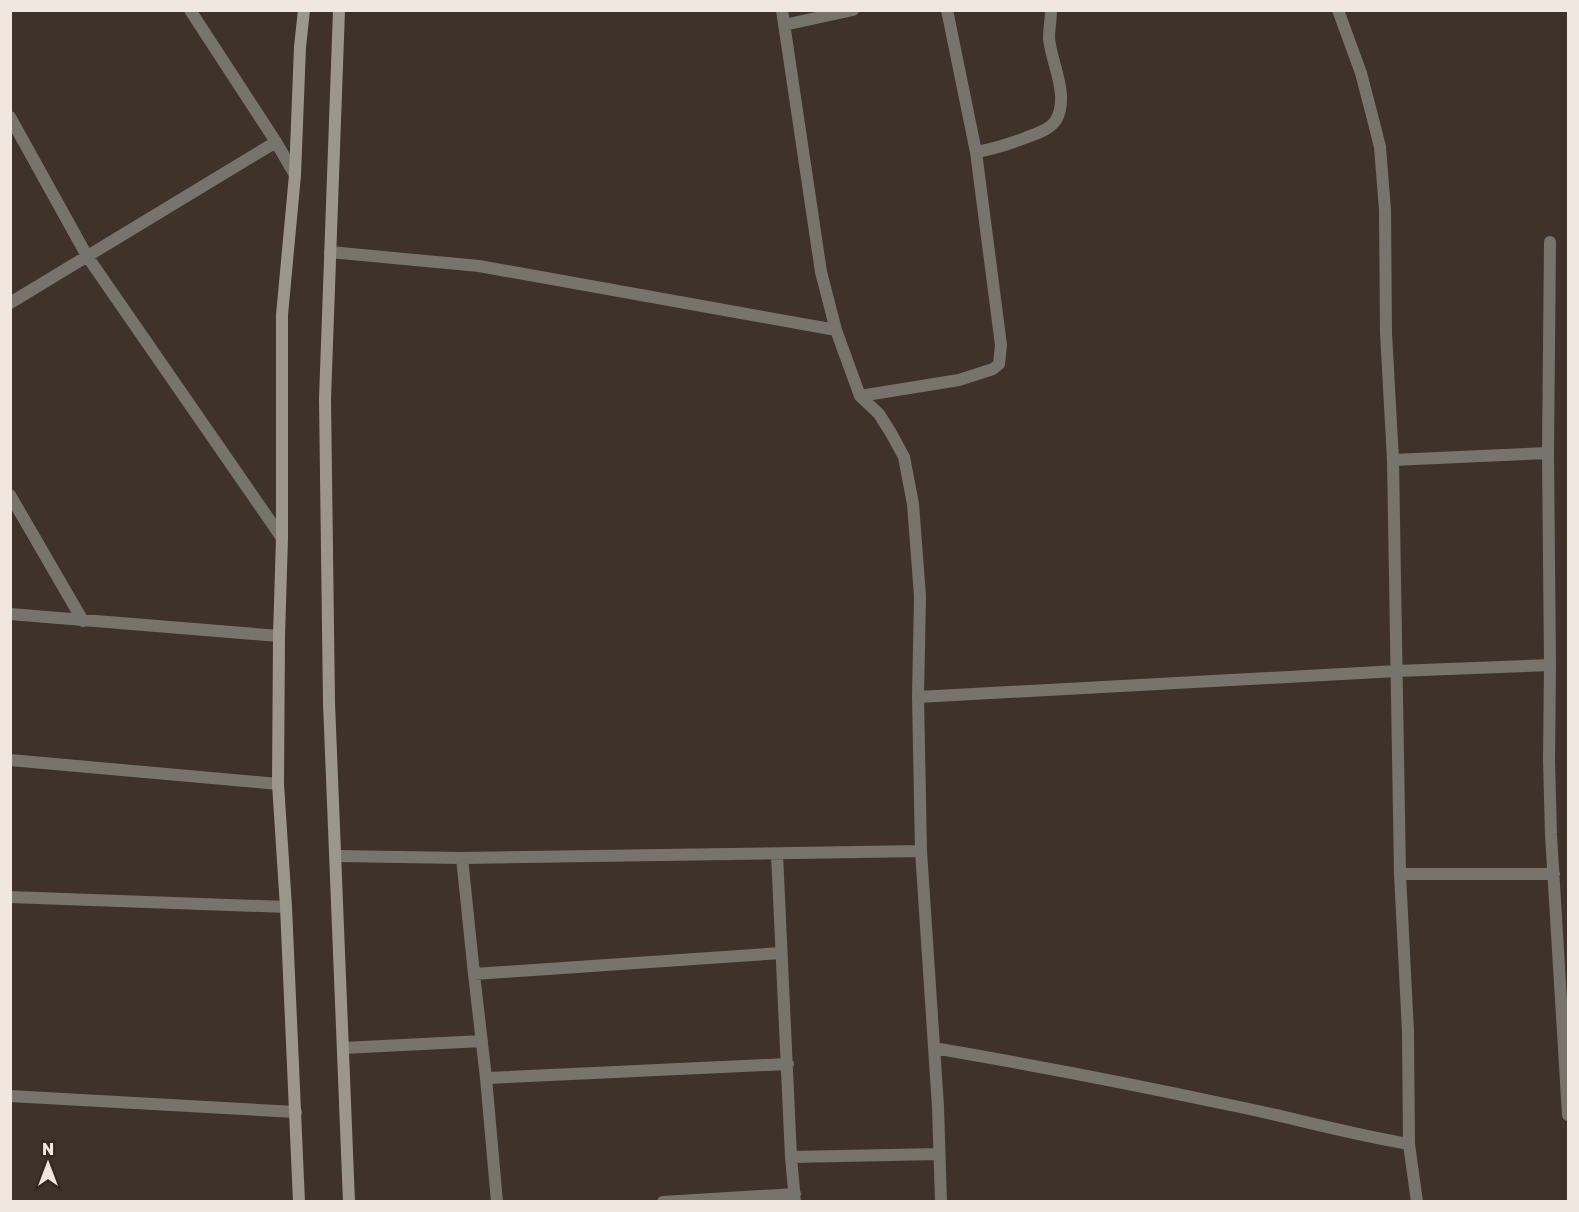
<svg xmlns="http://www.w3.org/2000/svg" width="1579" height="1212" font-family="'Golos Text',sans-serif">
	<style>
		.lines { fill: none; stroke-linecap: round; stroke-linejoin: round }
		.street { stroke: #77746d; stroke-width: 12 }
		.secondary { stroke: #9c978c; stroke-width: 12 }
	</style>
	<rect width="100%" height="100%" fill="#3f3229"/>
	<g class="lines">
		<path class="street" d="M190,10L276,142L295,175
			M782,10L821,272L836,330L860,396L879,414L891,433L904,457L913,504L920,596L918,697L921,851L938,1107L941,1202
			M1338,10L1361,73L1375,127L1380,147L1385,210L1386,333L1393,460L1400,874L1408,1032L1409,1144L1417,1202
			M784,25L853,10
			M10,117L87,256L282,538
			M976,152C993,149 1009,144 1025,138C1035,134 1050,130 1056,120C1070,95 1051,63 1049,38C1049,29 1051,19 1051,10
			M1550,242L1548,453L1550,665L1549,760L1551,835L1568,1115
			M330,252L479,266L836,330
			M10,303L276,142
			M860,396L959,380L993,369L999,364L1001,345L976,152L947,10
			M1393,460L1548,453
			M10,495L83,621
			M10,614L279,636
			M918,697L1397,671L1550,665
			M10,760L278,784
			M777,854L791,1157L795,1202
			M336,856L462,858L921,851
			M462,858L474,974L486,1078L497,1202
			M1400,874H1554
			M10,897L286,907
			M474,974L781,953
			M343,1048L482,1041
			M934,1048C1033,1065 1132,1084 1230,1105C1290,1117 1348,1134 1409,1144
			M486,1078L788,1064
			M10,1096L296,1112
			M791,1157L939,1154
			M663,1202L795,1194"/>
		<path class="secondary" d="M339,10L325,399L329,703L349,1202
			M299,1202L286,907L278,784L279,636L282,538V315L295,175L300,47L304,10"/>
	</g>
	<rect width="1579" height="1212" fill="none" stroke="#efe7e0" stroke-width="24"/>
	<g transform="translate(48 1164)" stroke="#35281f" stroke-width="4.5" paint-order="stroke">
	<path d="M0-4.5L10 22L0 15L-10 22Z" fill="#efe7e0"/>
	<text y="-9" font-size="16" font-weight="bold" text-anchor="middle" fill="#efe7e0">N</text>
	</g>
</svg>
